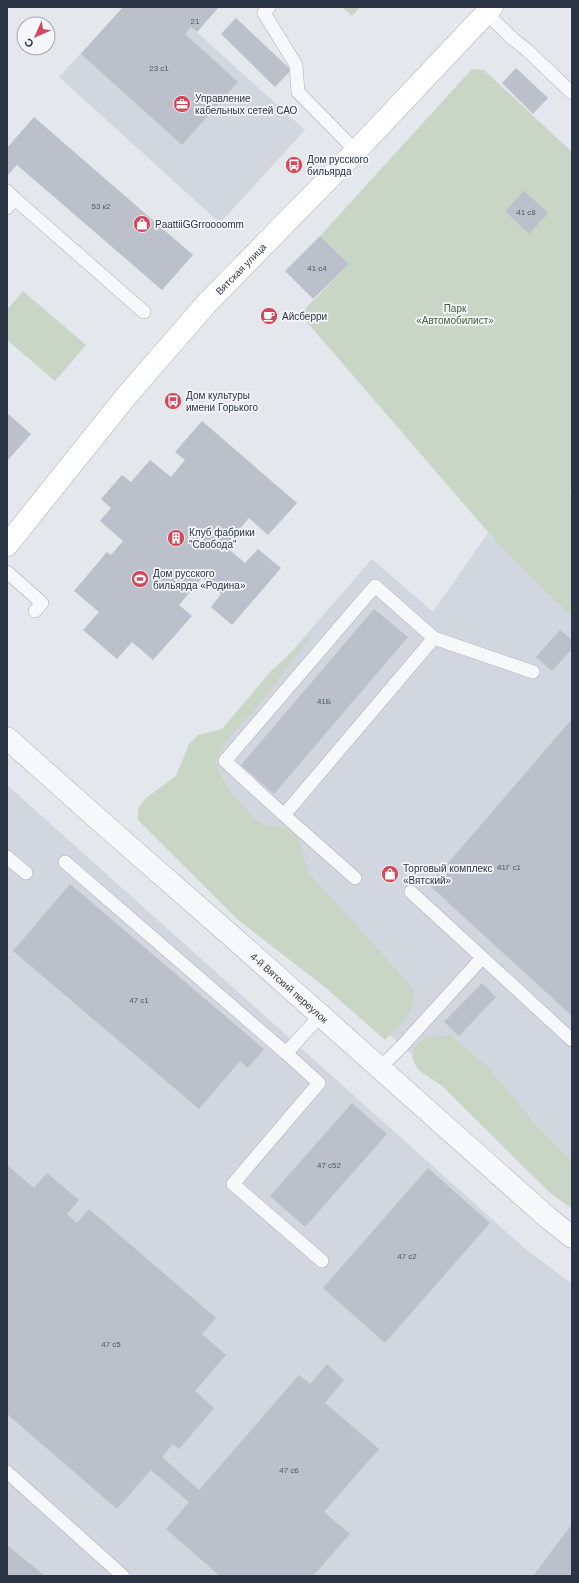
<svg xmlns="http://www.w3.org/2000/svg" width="579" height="1583" font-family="Helvetica,sans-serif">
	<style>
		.built { fill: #d2d6de }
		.green { fill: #c9d6c5 }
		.building { fill: #bbc0ca }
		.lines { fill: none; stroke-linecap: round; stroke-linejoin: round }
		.lane-casing { stroke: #a9aeb7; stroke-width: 14 }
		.street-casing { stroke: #a9aeb7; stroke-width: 23 }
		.secondary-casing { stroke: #a9aeb7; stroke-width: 23 }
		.lane { stroke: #f7f8fa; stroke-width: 13 }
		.street { stroke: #f7f8fa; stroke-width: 22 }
		.secondary { stroke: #fff; stroke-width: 22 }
		.labels { text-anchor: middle; stroke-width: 3.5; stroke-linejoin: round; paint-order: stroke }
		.number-label { font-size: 8px; fill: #4f5766 }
		.poi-label { font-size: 10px; fill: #2b3445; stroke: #f4f6f9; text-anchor: start }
		.street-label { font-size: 10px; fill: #2b3445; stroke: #f4f6f9 }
		.park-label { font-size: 10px; fill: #3f6138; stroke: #f4f6f9 }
	</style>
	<rect width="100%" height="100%" fill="#e4e7ec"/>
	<path class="built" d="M123,7H169L305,130L220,223L59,77Z
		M488,533L500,546L572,617V1188L402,1046L146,819L372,559L433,612Z
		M7,785L523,1247L572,1284V1576H7Z"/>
	<path class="green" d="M342,7H360L352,16Z
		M472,69L484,70L572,152V489L570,492L572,494V617L500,546L300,314L349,264L320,236Z
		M23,291L86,345L55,381L7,340V310Z
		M315,631L261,703L226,741L215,763L226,786L252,816L261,824L287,829L297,836L309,873L413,988C415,1017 403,1020 385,1040L326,988L237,919L138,820V808L146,798L176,776L189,744L198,735L222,729L270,672Z
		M450,1035L488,1067L536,1125L572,1161V1209L549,1192L441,1085L418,1070L412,1058L416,1045L425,1038Z"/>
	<path class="building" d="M123,7H219L197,32L191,27L185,34L238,82L182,145L81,54Z
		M236,18L291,70L275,87L221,34Z
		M516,68L548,98L533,114L502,83Z
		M34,117L193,255L162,290L17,165L7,176V148Z
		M524,191L548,213L529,234L505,211Z
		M320,236L349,264L313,299L285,271Z
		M7,413L31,434L7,461Z
		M202,421L297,503L268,535L249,518L225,546L245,563L258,549L281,568L232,625L211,607L221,594L202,578L179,605L192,616L153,660L132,642L117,659L83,630L99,612L74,591L107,552L111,555L123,541L100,521L111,508L101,499L122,475L131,482L150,460L171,477L185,460L175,452Z
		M374,609L408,637L274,794L241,765Z
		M560,630L572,640V649L552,671L536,657Z
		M572,719V1016L429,885Z
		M70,884L264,1049L248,1068L240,1061L199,1109L13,951Z
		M482,983L496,997L459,1036L444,1022Z
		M352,1103L387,1134L305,1227L270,1196Z
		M7,1165L34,1188L47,1173L79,1200L67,1214L77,1223L89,1209L216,1318L202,1334L226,1355L195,1391L214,1408L179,1449L173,1444L162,1457L199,1490L299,1375L310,1384L327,1364L344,1380L325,1403L379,1449L324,1512L350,1534L313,1576H220L166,1529L189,1502L151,1470L117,1509L7,1414Z
		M428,1168L490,1223L385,1343L323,1288Z
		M572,1524V1576H533Z
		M7,1545L45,1576H7Z"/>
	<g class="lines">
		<defs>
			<path id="lane" d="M269,7L264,13L296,65L298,92L356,151
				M486,13L513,39L528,51L572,93
				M7,191L15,199L7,208
				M15,199L144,312
				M7,572L42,603L35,611
				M284,815L225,761L375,586L434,638
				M7,857L26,873
				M65,862L286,1053L319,1083L233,1184L322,1261
				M355,878L284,815L434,638L533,672
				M411,892L572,1040
				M286,1053L321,1015
				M380,1068L402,1046L482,958
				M7,1472L123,1576"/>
			<g id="street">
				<path id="s1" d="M7,738L107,827L236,940L547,1217L572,1237"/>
			</g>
			<g id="secondary">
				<path id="s2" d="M7,545L128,394L208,302L356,151L492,7"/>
			</g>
		</defs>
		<use href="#lane" class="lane-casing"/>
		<use href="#street" class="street-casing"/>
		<use href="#secondary" class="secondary-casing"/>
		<use href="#lane" class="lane"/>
		<use href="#street" class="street"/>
		<use href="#secondary" class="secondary"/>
	</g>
	<defs>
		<symbol id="office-disc" viewBox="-11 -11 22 22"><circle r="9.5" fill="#d1495b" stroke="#f4f6f9"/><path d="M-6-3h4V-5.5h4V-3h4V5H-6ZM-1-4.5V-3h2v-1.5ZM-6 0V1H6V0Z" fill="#fff"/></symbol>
		<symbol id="bus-disc" viewBox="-11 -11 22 22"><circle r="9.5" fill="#d1495b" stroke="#f4f6f9"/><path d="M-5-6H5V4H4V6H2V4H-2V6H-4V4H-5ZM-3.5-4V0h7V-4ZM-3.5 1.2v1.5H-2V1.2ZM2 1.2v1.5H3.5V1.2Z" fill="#fff"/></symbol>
		<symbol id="shop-disc" viewBox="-11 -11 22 22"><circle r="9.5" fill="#d1495b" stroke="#f4f6f9"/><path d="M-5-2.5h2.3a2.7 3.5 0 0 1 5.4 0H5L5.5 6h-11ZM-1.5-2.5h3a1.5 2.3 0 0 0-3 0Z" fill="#fff"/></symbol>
		<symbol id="cafe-disc" viewBox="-11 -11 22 22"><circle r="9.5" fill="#d1495b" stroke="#f4f6f9"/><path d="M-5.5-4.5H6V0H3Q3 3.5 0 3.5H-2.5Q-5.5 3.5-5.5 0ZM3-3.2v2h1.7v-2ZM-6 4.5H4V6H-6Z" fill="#fff"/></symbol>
		<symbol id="building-disc" viewBox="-11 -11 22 22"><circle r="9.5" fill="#d1495b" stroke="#f4f6f9"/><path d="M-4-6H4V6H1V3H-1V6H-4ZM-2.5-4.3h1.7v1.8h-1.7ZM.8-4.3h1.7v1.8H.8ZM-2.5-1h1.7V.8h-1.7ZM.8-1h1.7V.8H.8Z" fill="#fff"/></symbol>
		<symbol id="stadium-disc" viewBox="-11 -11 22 22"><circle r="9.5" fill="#d1495b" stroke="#f4f6f9"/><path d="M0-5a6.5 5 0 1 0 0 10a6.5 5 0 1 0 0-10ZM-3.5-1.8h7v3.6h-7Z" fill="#fff"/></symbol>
	</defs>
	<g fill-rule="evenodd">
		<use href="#office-disc" x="172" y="94" width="20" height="20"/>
		<use href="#bus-disc" x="284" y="155" width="20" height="20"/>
		<use href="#shop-disc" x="132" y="214" width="20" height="20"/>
		<use href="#cafe-disc" x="259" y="306" width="20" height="20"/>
		<use href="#bus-disc" x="163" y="391" width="20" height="20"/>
		<use href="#building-disc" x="166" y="528" width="20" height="20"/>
		<use href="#stadium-disc" x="130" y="569" width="20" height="20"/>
		<use href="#shop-disc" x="380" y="864" width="20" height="20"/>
	</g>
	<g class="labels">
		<g class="number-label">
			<text x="195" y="24">21</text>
			<text x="159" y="71">23 с1</text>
			<text x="101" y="209">53 к2</text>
			<text x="526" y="215">41 с8</text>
			<text x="317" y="271">41 с4</text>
			<text x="324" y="704">41Б</text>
			<text x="509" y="870">41Г с1</text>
			<text x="139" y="1003">47 с1</text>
			<text x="329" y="1168">47 с52</text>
			<text x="407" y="1259">47 с2</text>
			<text x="111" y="1347">47 с5</text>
			<text x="289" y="1473">47 с6</text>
		</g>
		<g class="poi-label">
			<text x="195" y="102">Управление<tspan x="195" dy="12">кабельных сетей САО</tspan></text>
			<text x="307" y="163">Дом русского<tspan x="307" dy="12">бильярда</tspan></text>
			<text x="155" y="228">PaattiiGGrroooomm</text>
			<text x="282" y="320">Айсберри</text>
			<text x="186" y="399">Дом культуры<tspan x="186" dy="12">имени Горького</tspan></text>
			<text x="189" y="536">Клуб фабрики<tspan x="189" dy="12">"Свобода"</tspan></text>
			<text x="153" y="577">Дом русского<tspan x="153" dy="12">бильярда «Родина»</tspan></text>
			<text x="403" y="872">Торговый комплекс<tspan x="403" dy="12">«Вятский»</tspan></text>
		</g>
		<g class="street-label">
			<text dy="4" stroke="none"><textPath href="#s2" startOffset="362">Вятская улица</textPath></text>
			<text dy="4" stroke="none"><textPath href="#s1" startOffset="377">4-й Вятский переулок</textPath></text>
		</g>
		<g class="park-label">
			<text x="455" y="312">Парк<tspan x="455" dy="12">«Автомобилист»</tspan></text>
		</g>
	</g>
	<rect width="579" height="1583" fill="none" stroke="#2b3445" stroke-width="16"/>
	<g transform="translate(36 36) rotate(225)"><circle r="19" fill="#f4f6f9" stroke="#a4a8b1"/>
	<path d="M0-3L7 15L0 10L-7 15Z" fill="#d1495b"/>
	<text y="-6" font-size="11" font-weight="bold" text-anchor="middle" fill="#2b3445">С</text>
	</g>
</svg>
